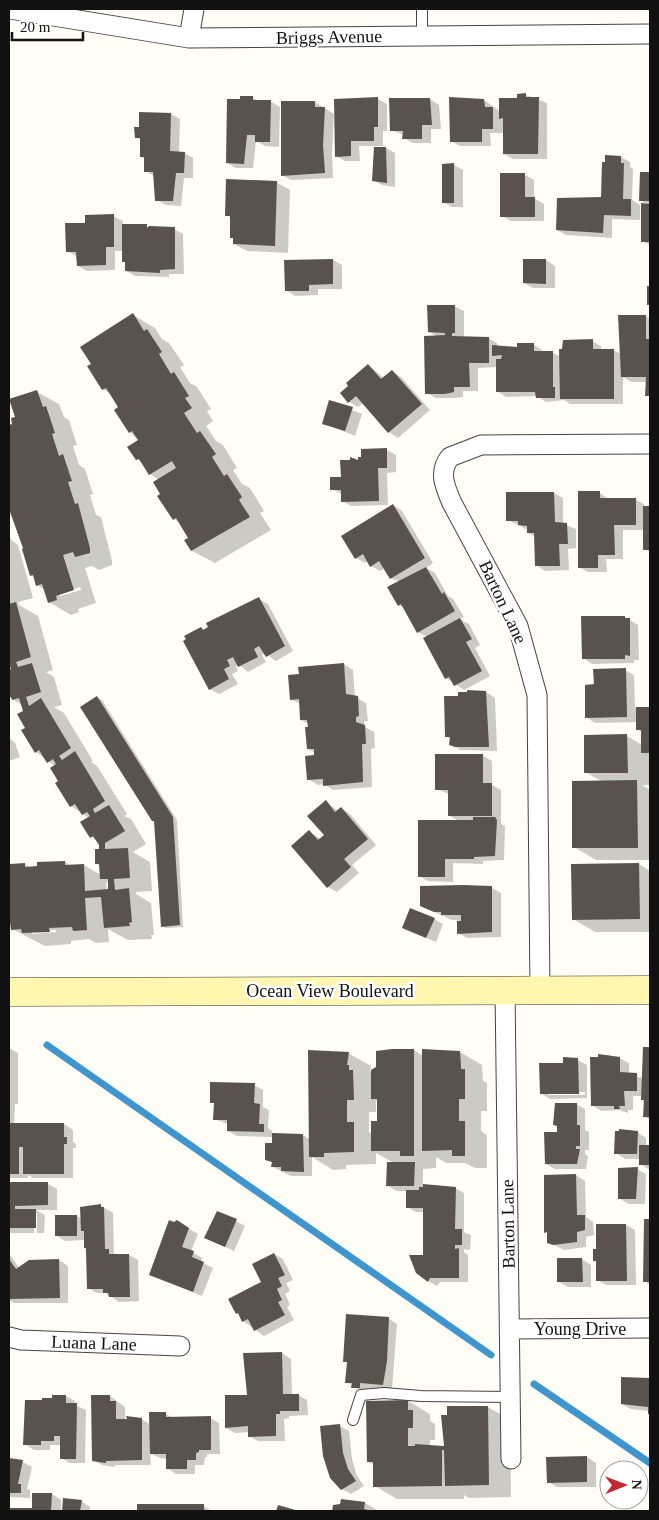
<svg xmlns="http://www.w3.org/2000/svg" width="659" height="1520" font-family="Georgia,serif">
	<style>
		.shadow { fill: #0003; fill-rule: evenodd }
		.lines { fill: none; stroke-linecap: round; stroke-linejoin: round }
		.stream { stroke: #3f96cf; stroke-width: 7 }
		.building { fill: #5a524d }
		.lane-casing { stroke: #444; stroke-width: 12 }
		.street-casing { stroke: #444; stroke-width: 21 }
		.secondary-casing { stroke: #333; stroke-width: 29 }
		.lane { stroke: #fff; stroke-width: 10 }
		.street { stroke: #fff; stroke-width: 19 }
		.secondary { stroke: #fff6b0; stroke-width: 28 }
		.labels { text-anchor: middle; stroke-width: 5; stroke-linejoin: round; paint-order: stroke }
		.street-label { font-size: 18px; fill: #111; stroke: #fff }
	</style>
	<rect width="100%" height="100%" fill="#fffdf5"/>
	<path class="shadow" d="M526,95L547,103V159H513L504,154V133H490L491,146H460L451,141L484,100L501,112Z
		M253,98L259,101H270L280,107L279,147L265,146L256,141L253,168H236L227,163L228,100Z
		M378,99L387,104V131H383V146H359L360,161H345L336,156Z
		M430,99L439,105L441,129H431V143H413L404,138V135L391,130Z
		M315,102L334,114L332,151L333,178L291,180L282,175Z
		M171,114L180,119L179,153H184L193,158V178H184L181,206L166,205L157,200L155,177L146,171V159L141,157V140L136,137L140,128Z
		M376,148H386L395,153V187L382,185L373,180Z
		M621,157L630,162V167L633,169L632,200L640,205V220L612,219V238L566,235L557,230L602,199Z
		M454,165L463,170V207H452L443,202Z
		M641,174H650V245L642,241L648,205L643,202Z
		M525,175L534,180V198L544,204V221H511L502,216Z
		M276,182L290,190L288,253L247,251L234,244V239L231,237V218L227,215Z
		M113,216L123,221V225L174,229L183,234L184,274H169V277L135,276L126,271L123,251H115V270L87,271L78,266L76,256L67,251L86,224Z
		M333,260L342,265V289H318V295L295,296L286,290Z
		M546,260L555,266V288H533L524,283Z
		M454,306L464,311V338H488L497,343V347L519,348L533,344L542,350V353H553L561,357L592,341L601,346V350H613L621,354L620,317L646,316L650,319V397L647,395V382H631L623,377V404H570L564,400L546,402L537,396L506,397L497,391V367L478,368V391H463V397L455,398H436L427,393L438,337L429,332Z
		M133,315L155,328L162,339L169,343L184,365L180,367L190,383L197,387L211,409L207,411L213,421L206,426L216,441L223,445L237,468L233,470L242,484L250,488L264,511L260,513L271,530L215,563L192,551L186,541L190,538L180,523L174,519L159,480L150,474L143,463L137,459L139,441L130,432L111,394L103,389L92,364Z
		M369,366L384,378L392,371L401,377L430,410L398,438L389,432L363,403L358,407L349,402L341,393Z
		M37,392L59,404L64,417L69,420L77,445L73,446L79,465L85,469L93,494L90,495L96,515L101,517L112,561V565L99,570L92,566L85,568L96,603L78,609L79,612L71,615L49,602L45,590L37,585L35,577L31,575L25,549L9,505V426L14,425L16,418ZM80,587L81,590L60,596L58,594Z
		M330,401L362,414L355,436L323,423Z
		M387,450L396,455V472L387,473L388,505L351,506L342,501V494L331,489L360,462Z
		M599,492L608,499H635L644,504L645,508H650V552L645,549L644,530H623V559H606L607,572H588L579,567Z
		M554,493L563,498V524L576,529V548L568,549L569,570L545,571L536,565V537L528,533V530L508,520Z
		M393,505L402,511L433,563L426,568L435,573L448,596L453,599L464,617L459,619L469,624L480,645L475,648L490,676L464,690L446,678L427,637L418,632L404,608L399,605V582L391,578L385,568L380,571L371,566L368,561L365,563L356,558Z
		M9,533L11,540L18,545L33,598L18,602L19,605L38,616L53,670L46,672L54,677L62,705L54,707L64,713L93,761L91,762L97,766L127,814L124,816L131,819L146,844L133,852L150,862L152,891L136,892V894L151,903L154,935H151L152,939L128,940L108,929L109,942L96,943L89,939L71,941V944L45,946L12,929V924L9,923V864L12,867V865L25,864L31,868L65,862L71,866L84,865L101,875L100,866L97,864L100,850L98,841L91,837L82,823L89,818L71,806L55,766L36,752L26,728L22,705L9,697V671L13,670L9,667ZM106,882L109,883V891H107ZM56,930V932L32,934V931Z
		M258,599L268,604L293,651L276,661L265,653L262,655L266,662L248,672L238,664L236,666L238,671L232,674L238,684L219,694L210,689L201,628L205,630Z
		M625,617L638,625L639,660H634V663L592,664L583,658Z
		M344,664L353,670L355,697L366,703L368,721H364L365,727L374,732L375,748L371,749L372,787L333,790L324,784L318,785L308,779L315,753L308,749L309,724L301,720L300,704L291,699Z
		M625,670L634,675L635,708H650V785H642L650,790V860H596L574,847L603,782L585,772L627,736L642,745V732L638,730L637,722L595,723L586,717L595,686Z
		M486,692L495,698L497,751L460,750L451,744V739L446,736L459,697Z
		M97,698L102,700L177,820L183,927L166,928L162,926L156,822Z
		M9,738L15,743L20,757L9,761Z
		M482,755L492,761V785L501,790V824L505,826L504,860L483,861V864L453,863V882L428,881L419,876L459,821L450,816L449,794L436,789Z
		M326,802L338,811L341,808L350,814L376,845L352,865L359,873L337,892L328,887L309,832L321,839L325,836Z
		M639,864L650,871V932H595L573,919Z
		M492,888L501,893V937L467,938L458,933V920H452L421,906Z
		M434,919L443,924L436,942L412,932Z
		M9,1048L18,1053V1104H15L14,1124H64L73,1130V1142L76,1144V1148H73V1178H33L28,1175V1178H9Z
		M644,1048H650V1120L645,1117L643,1096H633V1110H628V1113L619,1110L601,1111L592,1105L591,1058L608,1055L619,1058L629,1063V1074L642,1078Z
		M414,1050L423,1056L460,1052L482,1065L483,1081L487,1083V1111H481V1131L487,1135V1168H475L465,1163H446L436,1157V1168L423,1169V1186L455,1188L464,1193V1232L471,1235L470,1250L464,1249V1252L468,1255V1282H440L437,1286L428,1281L424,1256V1212H416L407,1207V1191H397L388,1186L394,1163L376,1153V1164L346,1165V1169L333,1170L312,1157V1176H291L273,1167V1163L266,1159L273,1144V1137L237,1136L228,1131V1124L214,1119L215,1104L211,1102L254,1085L263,1090V1107L269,1110L268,1128L272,1131V1134L303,1135L311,1140L348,1053L371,1066L370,1072ZM376,1100L378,1102L379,1123L372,1134L369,1132V1112H376Z
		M578,1060L587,1065V1098L550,1099L541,1093L564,1064ZM585,1092V1095H548V1093Z
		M576,1104L585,1109V1130L589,1132V1150H585V1154L588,1156L586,1169H555L546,1164L559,1133Z
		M637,1132L646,1138V1146H650V1170L640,1164V1159H625L616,1153Z
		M637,1169L646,1174L645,1204H629L620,1199Z
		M576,1175L585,1181L586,1217L593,1222L594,1235L586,1237V1247L564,1250L548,1242V1233L545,1232Z
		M9,1184H48L57,1189V1210H36L45,1215L44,1233H37V1213H35L34,1233H9Z
		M100,1205L113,1213L114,1254L129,1255L138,1260L139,1301L119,1302L106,1293H97L88,1288L85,1240L65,1241L56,1235L77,1216L82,1219L84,1206Z
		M649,1220L650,1221V1285L644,1281Z
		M236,1221L245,1226L234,1251L206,1238Z
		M177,1222L198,1234L191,1251L202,1258L201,1262L213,1268L202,1296L150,1274Z
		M626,1225L635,1230L636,1285H606L597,1280V1262L594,1261Z
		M9,1253L19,1268L59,1260L68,1266V1303H14L9,1300Z
		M274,1254L283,1259L293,1280L286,1283L290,1291L285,1294L290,1305L287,1307L294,1320L264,1336L243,1321L263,1283Z
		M582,1259L591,1265V1287H568L559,1282Z
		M388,1318L397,1324L392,1389L369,1388V1393L362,1392L347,1382L348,1363L344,1361Z
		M282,1353L291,1359L292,1395H298L307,1400L308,1415L289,1416V1418L284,1419L285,1441H258L249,1436V1432L235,1433L226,1428L248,1396L245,1354Z
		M622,1379H650V1414L649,1411L631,1409L622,1404Z
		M66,1396L75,1401V1405L86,1410L85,1463H70L61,1458V1445H50V1450H34L25,1444Z
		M110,1396L125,1407V1420L141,1419L151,1425L166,1414L173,1418H210L219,1423L220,1454H207V1457H205L204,1465H195V1474H176L167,1468V1459L160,1458L150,1453L151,1465H115V1467L102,1465L93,1460Z
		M408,1401L430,1414V1421L435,1424V1440H430V1446L445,1447L488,1407L510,1420L511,1497L469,1498L464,1495V1499H397L375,1486V1465L368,1462Z
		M340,1426L349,1431L352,1459L357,1476L364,1486L351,1494L342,1489Z
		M587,1457L596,1463V1487H557L548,1482Z
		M9,1459L23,1462L32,1467L27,1489L30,1490V1498L9,1497Z
		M33,1494H52L61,1500V1511H9V1500L10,1510H33Z
		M64,1500L81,1501L90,1507V1511H63Z
		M365,1503L379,1511H333L334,1506Z
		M138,1505L203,1506L212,1511H138Z"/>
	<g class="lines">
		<path class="stream" d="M47,1045L491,1355
			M534,1384L650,1463"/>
	</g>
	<path class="building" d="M526,93V97H539L538,154H503V118L499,119V98H517V94Z
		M240,96H253V100H271L270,142H255V135H247L244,164L226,163L227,99H240Z
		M378,97V127H374V141H351V156L335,157L334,99Z
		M449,97L484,99L485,107H493V129H482V142H450Z
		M389,98H430L432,125H422V139H402L403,131H390Z
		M281,101H315V107H325L323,145L325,173L281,176Z
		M139,112L171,113L170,151L185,152L184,173H176L173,201H155L153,172H144V157H140V138H135L134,127H139Z
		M374,147H386L387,183L372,181Z
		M605,155L621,156V163H624L623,199H631V216L604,215L603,233L556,230L557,198L601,197L602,162H605Z
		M454,163V203H442V164Z
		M640,172H650V201H639Z
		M500,173H525V197H535V217H500Z
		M226,179L277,181L275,246L233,244V238H230V216H225Z
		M641,203L650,204V242H641Z
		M114,214V247H106V265L77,266L76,252H66L65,223H85V215Z
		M122,224H147V228L149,226L175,227V269L160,270V273L125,271V262H122Z
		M333,259V284L309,285V291H285L284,260Z
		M523,259H546V284L523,283Z
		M647,286H650V305H647Z
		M427,305H455V333H452V336L489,337V363H469L470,387H454V392L445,394H425L424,336L445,335V333L428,332Z
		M133,313L144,331L147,329L162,352L159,354L171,374L174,372L189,396L185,398L192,408L184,413L197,433L200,431L216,454L212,457L224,476L227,474L242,497L239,500L250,517L191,551L184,540L188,538L176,518L173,520L157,496L160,494L153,482L176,468L172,461L149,475L139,459L136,460L127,447L138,440L132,431L129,433L114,410L118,407L106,388L102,390L87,366L91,364L80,347Z
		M618,315H646V339H650V396H645L646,377H621Z
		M593,339V349H614V399H560L559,349H562L563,340Z
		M517,343H534V351H553V387H555V398H536L535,392H496V359H501L502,355L492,356V345L517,347Z
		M368,364L381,379L392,370L422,404L388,433L356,396L348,403L340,393L348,386L346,383Z
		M37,390L43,407L46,406L55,433L52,434L59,456L63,454L72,481L68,482L75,504L78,503L90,548V553L75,557L73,552L63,555L74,590L56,596L57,600L48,603L42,584L36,586L33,575L30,576L22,549L23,548L9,509V425L12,424L11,418L15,417L9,399Z
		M329,400L353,407L345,431L322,424Z
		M387,448V468H378L379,501L341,502V490H330V477H341L340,460H350V457L358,460V457H361V449Z
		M578,491H600V498H636V525H614L615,555H598V568H578Z
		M506,492H554L555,522L567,523L568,544H559L560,566H535L534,533H527V526L518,525V521H506Z
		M393,504L425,558L390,579L379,561L370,567L363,554L355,559L341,536Z
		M643,506H650V550H643Z
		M426,567L442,594L444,592L455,611L417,633L401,604L398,606L387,587Z
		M259,597L285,646L266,657L259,646L254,649L258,657L238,667L233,657L227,660L230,666L224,669L229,679L209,690L183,641L186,639L184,636L201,627L203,630L208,627L206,623Z
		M16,602L31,657L16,662L18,667L32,663L41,692L26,697L29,706L41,698L71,748L59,756L62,760L75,751L105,801L93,809L95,813L109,805L125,831L105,843V849L128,848L130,878L114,879L115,890L129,888L132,922L129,923L130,926L104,928L101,897L85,898L87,930L73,931L72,927L49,928L50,932L22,933L21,929L11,930L9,915L10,864L25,863V867L37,866V862L65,861V865L84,864L85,891L108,889V879H100L99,864H95V849H99V845L93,836L90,838L80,822L90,816L87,812L82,815L75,804L70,807L55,783L58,781L50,768L56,764L53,759L47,763L39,750L35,753L21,730L25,728L17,714L23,711L19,698L12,700L11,697H9V670L11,669L9,664V604Z
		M581,616H625V618H630V656L625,655V659H582Z
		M460,618L472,639L466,642L482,671L454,686L449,677L445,679L423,638Z
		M344,663L346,694L358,696L359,716L356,717V722L365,725L366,744H362L363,782L323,786V779L307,780L305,756L314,755V749H307L305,727H308L307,720H300L299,699L290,700L288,675L299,674L298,667Z
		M626,668L627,717L585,718V685L594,684L593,669Z
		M467,690L486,691L489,747H455L449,745L450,737H445L444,696H458V692H467Z
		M97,696L173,817L180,925L161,927L154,821H152L80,707Z
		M636,707H650V753H641V730H636Z
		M627,734L628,773H584V735Z
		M435,754H483V783H492V816H448V790H435Z
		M637,780L638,848H572V781Z
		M326,800L335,812L341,807L368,839L344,859L351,867L327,888L291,846L309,830L318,840L324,835L307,816Z
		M473,817H495L497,820L495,856L474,857V859H445V877H418V820H473Z
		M639,863L640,919L572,920L571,864Z
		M463,885L492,886V932L457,934V921H461V915H441V912H434L420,906V886Z
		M410,908L435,918L426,938L402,928Z
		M643,1047H650V1117H643L644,1100H641Z
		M392,1049H414V1156H400V1151H371V1121H377V1099H371V1070L376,1067V1051Z
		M422,1049L460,1051L461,1066V1069H465V1099H459V1121H465V1156H452V1150L422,1151Z
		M308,1050L349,1052L347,1065H349V1070H353L354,1100H347V1122H354V1152L324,1153V1157H309Z
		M598,1054L620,1057V1072L637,1073V1091H624L625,1106H619L620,1109H614V1106H591L590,1057H598Z
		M563,1057L578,1058L579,1094H540L539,1063H563Z
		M210,1082L255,1083L254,1103L260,1104L259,1124H264V1132L227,1131V1120H213L214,1103H210Z
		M555,1103H577V1125H580V1146H576V1149H580L577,1164H545L544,1132H557V1126L553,1125Z
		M9,1123H64V1137H67V1144H64V1174H23V1147H19V1174H9Z
		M619,1129L638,1131L637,1154H614L615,1131H619Z
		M272,1133L303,1134L304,1172L281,1171V1167H271L272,1162L265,1160V1143H272Z
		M639,1145H650V1165H639Z
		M387,1162H415L414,1186H386Z
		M638,1167L636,1199H618V1168Z
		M576,1174L577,1215H585V1230L577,1232V1242L553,1245L547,1243V1232L544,1233V1175Z
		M9,1182H48V1205L15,1206V1209H36V1228H9Z
		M423,1184L456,1187L455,1229H462V1245H455V1249L459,1248V1278H430L428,1282L416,1273L409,1255H423V1208H406V1190H419V1187H423Z
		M101,1204V1207H104L105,1249H109V1254H129L130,1297H109L108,1293H103V1289H87L86,1248H84V1231H81L80,1207Z
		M217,1211L237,1219L225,1247L204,1238Z
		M55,1215H77V1236H55Z
		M644,1219H650V1282H643Z
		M169,1220L174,1222L177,1220L189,1228L182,1247L194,1251L192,1257L204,1262L193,1292L149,1275Z
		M596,1224H626L627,1281H596V1261H593V1249H596Z
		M274,1253L285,1275L278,1278L282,1286L277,1289L282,1300L278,1302L285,1315L254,1331L248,1319L242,1322L238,1313L236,1314L228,1299L261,1282L252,1264Z
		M557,1258H582L583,1282H557Z
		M9,1259L16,1269L29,1260L59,1259L60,1298L9,1299Z
		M346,1314L389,1317L387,1361L383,1385L360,1383V1388H351L352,1383H345L347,1362H343Z
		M282,1352L283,1394H299V1411H280V1414H276V1436L248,1437V1426L225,1428V1395H247L243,1353Z
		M621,1377L650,1378V1414H648V1407L621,1404Z
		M52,1395H66V1403H77L76,1459H60V1436H54V1441H41V1445H23L25,1400H42V1398H52Z
		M91,1395H110V1401H116V1419H127L126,1416L142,1418V1460L106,1461V1463L92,1461Z
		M408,1400V1410H413V1428H408V1446H415V1444L444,1446L441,1415H447V1406H488L489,1485L445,1486L444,1450H442V1486L373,1487V1462H367L366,1401Z
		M149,1412H166V1417L211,1416V1450H199V1452L196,1453V1460H187V1469H166V1454H150Z
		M340,1424L343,1453L348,1469L356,1481L341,1490L330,1478L323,1456L320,1426Z
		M587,1456V1482L547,1483L546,1457Z
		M9,1458L23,1460L18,1484H21V1493H9Z
		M32,1493H52L51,1511H9V1508H32Z
		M63,1498L82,1500L80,1511H62Z
		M341,1499L365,1502L364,1509L372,1511H332L333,1505L340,1504Z
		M137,1504H204V1511H137Z
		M278,1505L299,1511H276Z"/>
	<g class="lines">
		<defs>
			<path id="lane" d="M422,9V36
				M353,1420L361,1395L384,1393L421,1396L511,1397"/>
			<path id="street" d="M10,9L189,38L650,34
				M189,38L194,9
				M505,989L511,1459
				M540,990L537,695L518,626L452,503C445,487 438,472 450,457L481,445L650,444
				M510,1329L650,1328
				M9,1337L21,1340L180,1346"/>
			<path id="secondary" d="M9,992L650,990"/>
		</defs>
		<use href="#lane" class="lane-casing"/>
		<use href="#street" class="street-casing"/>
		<use href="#secondary" class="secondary-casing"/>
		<use href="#lane" class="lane"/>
		<use href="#street" class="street"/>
		<use href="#secondary" class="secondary"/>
	</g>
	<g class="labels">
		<g class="street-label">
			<text transform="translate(329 37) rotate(-1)" y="6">Briggs Avenue</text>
			<text transform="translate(503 602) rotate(65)" y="6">Barton Lane</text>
			<text x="330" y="997">Ocean View Boulevard</text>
			<text transform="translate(508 1224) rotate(-91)" y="6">Barton Lane</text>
			<text x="580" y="1335">Young Drive</text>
			<text transform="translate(94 1343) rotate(2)" y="6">Luana Lane</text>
		</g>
	</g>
	<rect width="659" height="1520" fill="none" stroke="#111111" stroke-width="20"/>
	<g transform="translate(624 1485) rotate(89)"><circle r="24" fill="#ffffff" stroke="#a0a0a0"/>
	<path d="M0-4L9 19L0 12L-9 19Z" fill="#c4262e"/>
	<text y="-8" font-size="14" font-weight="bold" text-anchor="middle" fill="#111111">N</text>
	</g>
	<path d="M12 32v8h71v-8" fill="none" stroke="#111111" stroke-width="2.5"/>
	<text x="20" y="32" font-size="15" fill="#111111" stroke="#ffffff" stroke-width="4" paint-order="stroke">20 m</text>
</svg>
